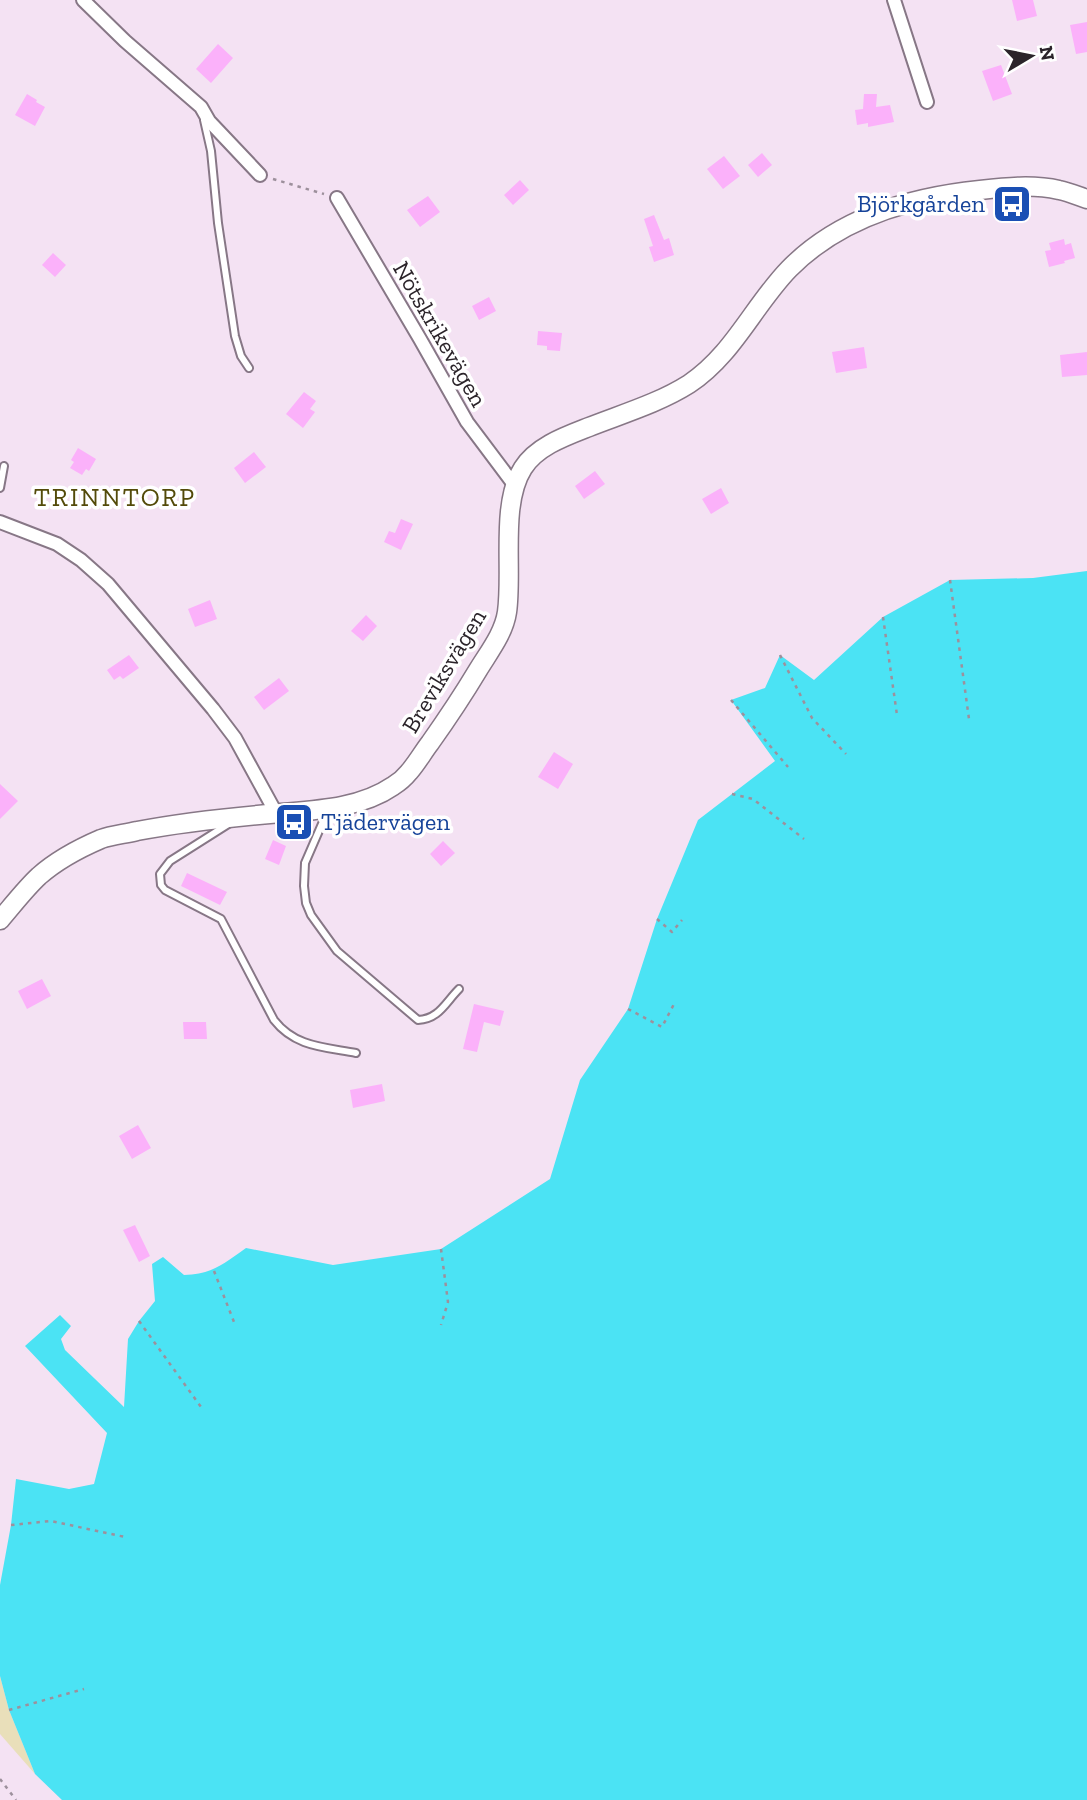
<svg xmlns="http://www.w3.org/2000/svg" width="1087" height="1800" font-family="'Zilla Slab',serif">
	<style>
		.sand { fill: #e9dfba }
		.water { fill: #4be3f4 }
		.building { fill: #fbb1fa }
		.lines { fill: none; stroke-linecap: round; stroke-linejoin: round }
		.lane-casing { stroke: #877786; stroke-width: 10 }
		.street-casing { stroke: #877786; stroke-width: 16 }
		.secondary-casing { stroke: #877786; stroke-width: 21 }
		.path { stroke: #9d909c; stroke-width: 2.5; stroke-dasharray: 3.5 5; stroke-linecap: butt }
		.lane { stroke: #fff; stroke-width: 6 }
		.street { stroke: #fff; stroke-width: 12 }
		.secondary { stroke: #fff; stroke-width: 18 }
		.labels { text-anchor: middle; stroke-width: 7; stroke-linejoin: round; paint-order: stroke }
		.transit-label { font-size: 24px; fill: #164399; stroke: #fff; text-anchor: end }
		.street-label { font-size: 24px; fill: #2b242a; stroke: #fff }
		.neighbourhood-label { font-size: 26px; letter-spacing: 2px; fill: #534a09; stroke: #fff }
	</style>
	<rect width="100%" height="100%" fill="#f4e2f3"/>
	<path class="sand" d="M0,1676L9,1710L35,1774L0,1734Z"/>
	<path class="water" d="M1087,571V1800H62L35,1774L9,1710L0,1676V1585L11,1525L16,1479L69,1489L94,1484L107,1433L25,1346L60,1315L71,1326L61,1339L65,1350L124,1407L128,1339L139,1321L155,1301L152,1264L163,1257L184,1275C213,1274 223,1264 246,1248L333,1265L441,1249L550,1179L580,1080L628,1009L657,919L698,820L775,761L731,700L765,688L780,655L814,680L883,617L950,580L1033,578Z"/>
	<path class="building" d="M1012,0H1033L1037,16L1017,21Z
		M1087,22V52L1076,54L1070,25Z
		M218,44L233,58L211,83L196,69Z
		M1001,65L1012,94L993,101L982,71Z
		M27,94L37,100L36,102L45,107L35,126L15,115Z
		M864,94H877L876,107L890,105L894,122L868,127V123L857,125L855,110L863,109Z
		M762,153L772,165L758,177L748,165Z
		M724,156L740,176L723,189L707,169Z
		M520,180L529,190L513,205L504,195Z
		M428,196L440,212L420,227L407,210Z
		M654,215L664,240L669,238L674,255L654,262L649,247L653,246L644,219Z
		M1064,239L1065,245L1071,243L1075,258L1064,261L1065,263L1049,267L1045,251L1051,250L1049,243Z
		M53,253L66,265L55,277L42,265Z
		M489,297L496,311L479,320L472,306Z
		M538,331L562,333L560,351L547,350V346L537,345Z
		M864,347L867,368L836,373L832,352Z
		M1087,352V375L1062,377L1060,355Z
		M304,392L316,401L310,409L315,412L303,428L286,414Z
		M78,448L96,459L89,471L86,469L82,475L70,468L74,462L71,460Z
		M254,452L266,467L245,483L234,468Z
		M595,471L605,484L584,499L575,486Z
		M721,488L729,503L711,514L702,499Z
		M401,519L413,524L401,550L384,542L389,531L395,533Z
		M210,600L217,619L195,627L188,609Z
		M366,615L377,626L363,641L351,631Z
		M129,655L139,668L123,679L120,676L114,680L107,670Z
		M279,678L289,691L264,710L254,697Z
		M554,752L573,764L558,789L538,777Z
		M0,784L18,801L0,819Z
		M273,840L286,846L279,865L265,859Z
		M443,841L455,853L441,866L430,854Z
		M187,873L227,892L220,905L181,886Z
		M42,979L51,996L27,1009L18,991Z
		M474,1004L504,1011L500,1026L484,1022L477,1052L463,1049Z
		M183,1022H206L207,1039H184Z
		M382,1084L385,1101L353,1108L350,1090Z
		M138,1125L151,1148L132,1159L119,1136Z
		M135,1225L150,1256L139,1262L123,1230Z"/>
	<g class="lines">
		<defs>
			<path id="lane" d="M204,120L211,151L218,223L235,336L241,356L249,368
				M0,488L4,466
				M328,810L305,863L304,886L306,903L311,915L337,951L418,1020C439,1019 445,1003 459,989
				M230,823L170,861L160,874L161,885L165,890L221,919L274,1020C295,1047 324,1047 356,1053"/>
			<path id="street" d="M83,0L125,41L201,107L209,121L260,175
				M894,0L927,102
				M337,198L420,339L467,422L515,486
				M0,522L57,544L81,560L108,584L213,709L235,738L276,813"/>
			<path id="secondary" d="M0,920C13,905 25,889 39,876C56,861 80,848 101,839C112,835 125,834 137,831C184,822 232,817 281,813C318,810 361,808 393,786C398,783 405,777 409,772C417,763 423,752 430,743C447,719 463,695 478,670C489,652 504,633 507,612C513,570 500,504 523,468C537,446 566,436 589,427C622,414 659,403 689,384C733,355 754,305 789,269C839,218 911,197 980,190C1006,187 1033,184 1059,190C1069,192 1078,196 1087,199"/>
		</defs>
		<use href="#lane" class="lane-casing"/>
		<use href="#street" class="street-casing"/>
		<use href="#secondary" class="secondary-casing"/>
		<path class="path" d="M273,179L324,194
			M950,580L969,719
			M883,617L897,715
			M780,655L812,718L846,754
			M731,700L788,767
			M732,794L753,799L804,839
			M657,919L672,932L682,920
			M628,1009L662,1027L674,1004
			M441,1249L448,1302L441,1325
			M214,1271L234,1322
			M139,1321L201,1407
			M11,1525L51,1521L125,1537
			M9,1710L84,1689
			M0,1779L16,1800"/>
		<use href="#lane" class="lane"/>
		<use href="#street" class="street"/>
		<use href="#secondary" class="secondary"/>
	</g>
	<defs>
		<symbol id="bus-square" viewBox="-11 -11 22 22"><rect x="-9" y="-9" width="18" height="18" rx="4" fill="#1a4fb4" stroke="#fff"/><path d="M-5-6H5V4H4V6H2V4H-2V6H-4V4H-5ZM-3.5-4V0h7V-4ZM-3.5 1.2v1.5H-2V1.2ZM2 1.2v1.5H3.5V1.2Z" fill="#fff"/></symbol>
	</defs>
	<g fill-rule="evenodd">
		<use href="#bus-square" x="990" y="182" width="44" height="44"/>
		<use href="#bus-square" x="272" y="800" width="44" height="44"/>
	</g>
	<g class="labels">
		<g class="transit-label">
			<text x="985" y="212">Björkgården</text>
			<text x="321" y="830" text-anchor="start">Tjädervägen</text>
		</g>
		<g class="street-label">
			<text transform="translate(440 334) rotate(60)" y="8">Nötskrikevägen</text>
			<text transform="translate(444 671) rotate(-59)" y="8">Breviksvägen</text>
		</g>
		<g class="neighbourhood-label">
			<text x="115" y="506">TRINNTORP</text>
		</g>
	</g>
	<g transform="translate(1031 56) rotate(80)" stroke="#ffffff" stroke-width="5" paint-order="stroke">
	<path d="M0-5L12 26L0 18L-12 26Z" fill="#2b242a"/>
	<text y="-10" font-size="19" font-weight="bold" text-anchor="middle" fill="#2b242a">N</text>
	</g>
</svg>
